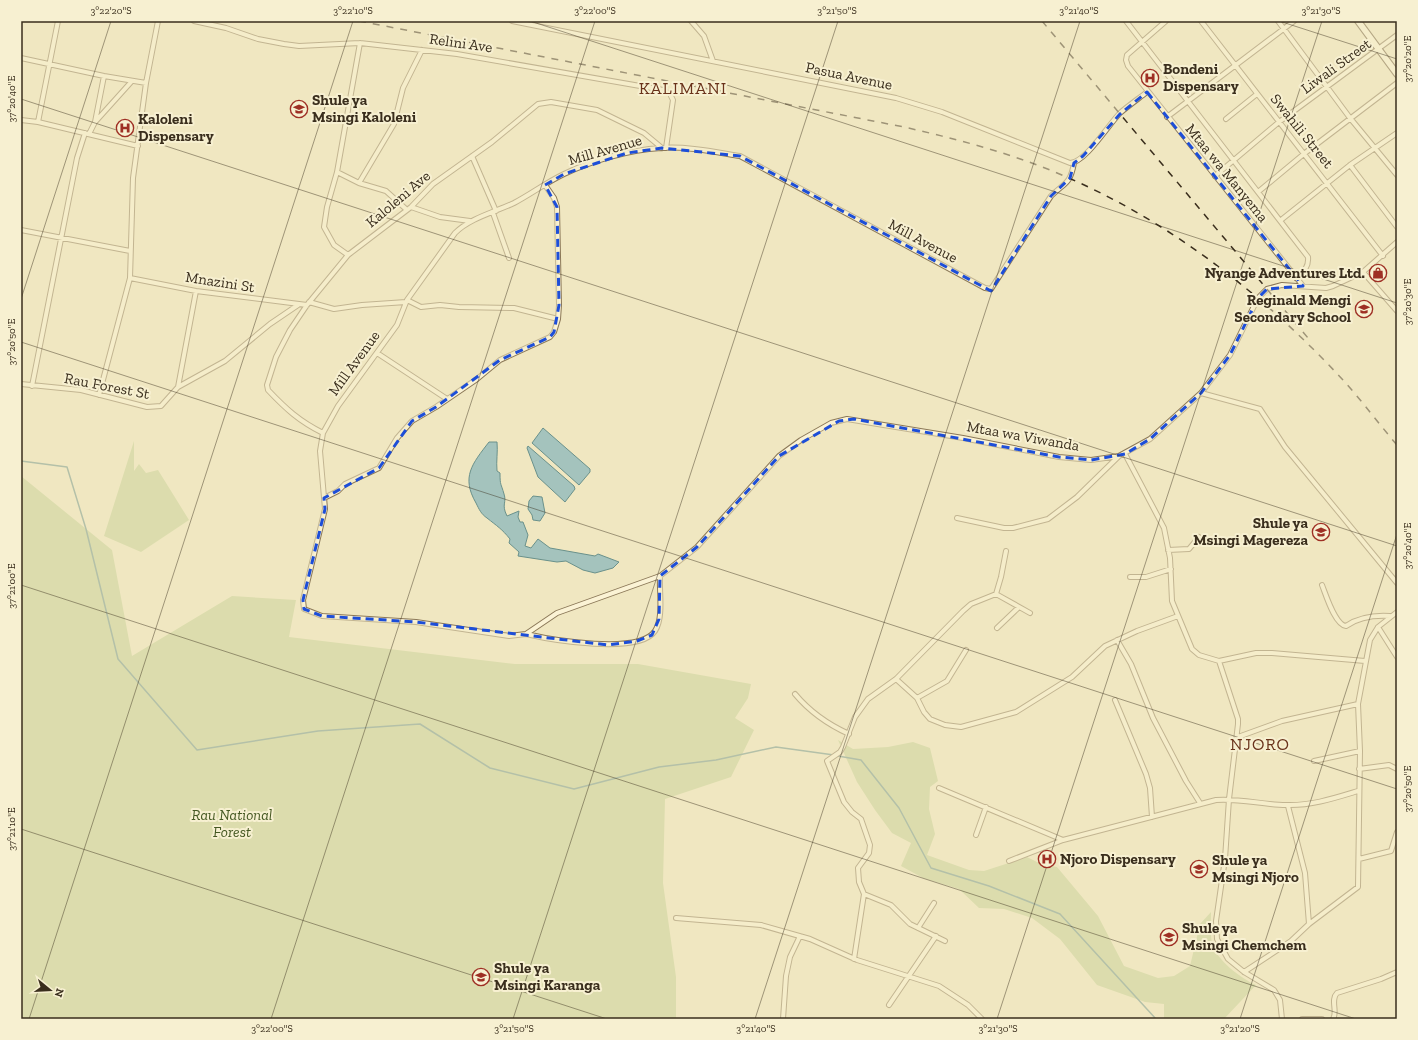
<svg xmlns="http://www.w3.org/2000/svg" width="1418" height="1040" font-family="'Zilla Slab',serif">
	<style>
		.green { fill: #c3cf95 }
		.water { fill: #a4c3bd; stroke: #6a918b }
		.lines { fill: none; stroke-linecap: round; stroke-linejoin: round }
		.stream { stroke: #6a918b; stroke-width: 1.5 }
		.minor-casing { stroke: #8b7858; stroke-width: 6 }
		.secondary-casing { stroke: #6d593b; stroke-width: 8 }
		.minor { stroke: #fbf3d5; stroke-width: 4 }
		.secondary { stroke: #fbf3d5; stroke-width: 5.5 }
		.rail { stroke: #3a2e1d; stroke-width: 1.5; stroke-dasharray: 7 7; stroke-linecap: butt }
		.marked { fill: none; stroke: #1d4ed8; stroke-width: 3; stroke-dasharray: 8 5; stroke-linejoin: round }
		.ticks { fill: none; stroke: #3a2e1d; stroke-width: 1; stroke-opacity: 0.45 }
		.labels { text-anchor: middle; stroke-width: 4; stroke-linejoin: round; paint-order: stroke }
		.street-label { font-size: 15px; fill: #3a2e1d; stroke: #f7f0d1 }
		.poi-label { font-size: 15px; font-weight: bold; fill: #3a2e1d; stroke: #f7f0d1; text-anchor: start }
		.park-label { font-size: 15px; font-style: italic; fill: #455822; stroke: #f7f0d1 }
		.quarter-label { font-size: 17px; letter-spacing: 1px; fill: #69321a; stroke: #f7f0d1 }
		.neatline { fill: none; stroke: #3a2e1d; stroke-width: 1.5 }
		.ticks-label { font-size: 10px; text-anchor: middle; fill: #3a2e1d }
	</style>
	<rect width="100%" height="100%" fill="#f0e7c1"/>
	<path class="green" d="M134,441V471L139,464L146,473L158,470L189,520L141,552L104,536Z
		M21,476L112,550L132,656L232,596L296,600L289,637L515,664H638L751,684L748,698L735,718L754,730L731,777L665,799L663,883L676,977V1019H21Z
		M838,740L853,749L888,747L913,742L930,748L938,781L930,787L929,809L935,834L927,855L969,870L984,871L1027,857L1041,864L1057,867L1098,916L1124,966L1158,978L1174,976L1190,966L1200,924L1211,912C1211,922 1210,933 1212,943C1216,960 1242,979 1256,985L1224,1019H1164V1004L1145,1002L1097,985L1060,939L1032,918L1004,909L979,908L959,889L923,878L901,866L911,843L892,833L875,810L857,782Z"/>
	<path class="water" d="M543,428L590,469V472L579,485L532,443Z
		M489,442H497C498,452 496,461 497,471L500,473C500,486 501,483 504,494C507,503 501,504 507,516L519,511L518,517L520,522H523L528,535L525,546L531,548L538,539L550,548L595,556L598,554L619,562L613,568L595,573L583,570L566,561L557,562L518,556L519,552L509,543L510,539C502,529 497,526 487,518C481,514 479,509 476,503C461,477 472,464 489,442Z
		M528,446L574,486L575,489L565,502L538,477L527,448Z
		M533,496L542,497L545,513L540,521L533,520L532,515L528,509L529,501Z"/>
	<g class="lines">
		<path class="stream" d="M21,461L67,467L86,529L118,659L197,750L318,731L420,724L490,768L574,789L659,767L716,760L776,747L834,755
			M838,756L861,760L899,808L931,868L989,886L1060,914L1156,1019"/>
		<defs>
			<path id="minor" d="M194,21L226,28L258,39L284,44L299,46L360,43L457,54L663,90L670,94L673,100L666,148
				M512,21L896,98L942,112L1070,163C1085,163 1109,124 1120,113C1128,106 1138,99 1147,92
				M691,21L704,36L713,61
				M1126,21L1308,257C1309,267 1304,271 1296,278
				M1166,21L1127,55L1126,60L1128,66L1303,286
				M1201,21L1383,256
				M1278,21L1350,118L1397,175
				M21,58L104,76L146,83
				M1167,117L1294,21
				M1226,119L1257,94
				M21,120L38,122L138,146
				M96,121L132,81
				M38,122L58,21
				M89,134L95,122L104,76
				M472,156L496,211
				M1074,163C1070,185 1065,182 1051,196L991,289L985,288L740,156C715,152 687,146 661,148C629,150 593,160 564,174C547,182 531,194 514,203C495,212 470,218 455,233L407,300L397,325L338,406L323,433L320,451L325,509L303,600L304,609L322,616L416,622L509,636L526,634L557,613L660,576L697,547L779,456L801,440L831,423L847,419L963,438L1059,457L1091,460L1119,456L1150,439L1201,393L1230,355L1258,298L1267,289L1282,285L1326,288L1333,286L1363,272L1397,242
				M1350,165L1397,227
				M337,172L359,183L386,191L407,210
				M1215,176L1279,122L1397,35
				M359,183L394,124L403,88L422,50
				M1258,192L1305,153L1397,83
				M411,207L440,217L470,221
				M493,213L509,258
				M1281,220L1350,165L1397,133
				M21,230L130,251
				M348,255L334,245L324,227L327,207L337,172L360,43
				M1363,272L1397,311
				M130,278L196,291L307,305
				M407,300L421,307L440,305L459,307L514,308L558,319
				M309,302L334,309L362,305L406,302
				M377,353L447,399
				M21,384L81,390L147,407L161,406L178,387L225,361L270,324L298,305
				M32,386L77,158L85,133
				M178,387L196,291
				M1201,393L1260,409L1285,447L1397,583
				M99,395L130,278L133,178L146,83L158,21
				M323,433C299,421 286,409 268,390L267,385L276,357L290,330L307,305L348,255L411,207L433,184L492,142L538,104L551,102L597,110L644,133L662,148
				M1125,454L1164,528L1170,558L1172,601L1192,649L1199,655L1219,661L1238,719V724L1229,799L1225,859L1216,921L1217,939L1228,959L1244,972L1274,990L1280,1000L1282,1019
				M324,498L338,491L345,484L379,468L397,438L412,421L436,407L477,379L500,360L550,337L554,332L558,319L559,305L557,207L554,198L545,185
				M957,518L1004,528H1013L1048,519L1077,497L1119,456
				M1168,550L1189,549L1199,537
				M1130,577H1146L1171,569
				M1322,585C1326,595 1335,625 1346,626C1359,617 1374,615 1390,616
				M996,594L1030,613
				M1378,627L1397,657
				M997,628L1018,608
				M526,634C552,640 639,655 655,631C664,617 659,592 660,576
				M1117,640L1131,664L1153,718L1186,781L1200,803
				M1219,661L1256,653H1272L1365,661
				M896,679L917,698L924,712L930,719L945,725L961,727L1016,712L1072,677L1105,646L1137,631L1178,616
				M795,694C810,712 827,724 849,734
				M917,698L947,681L966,650
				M1115,700L1146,774L1150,788L1152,817
				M1238,737L1282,721L1358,704
				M1314,761L1360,751
				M1359,769L1389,765L1397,769
				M939,788L1063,840
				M1288,806L1305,873L1309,924
				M976,835L986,807
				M1359,859L1391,851L1397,832
				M1009,861L1063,840L1216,800C1240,798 1263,805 1286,805C1311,806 1335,798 1358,791
				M864,894L891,905L910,924L945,941
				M676,918L761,925L810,939L857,960L939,986L968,1005L982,1019
				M918,928L934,903
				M854,959L864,894L859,882L858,868L869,853L870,845L861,819L852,812L844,802L827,761L840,752L843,747L855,717L868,699L896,679L963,611L971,604L996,594L1001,577L1006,551
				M1244,972L1291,941L1309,924L1358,887L1360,751L1358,704L1370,640L1378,627L1397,612
				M889,1005L936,936
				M783,1019L786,976L790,957L800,936
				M1302,1019H1322
				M1333,1019C1338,1012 1330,1000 1337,993L1381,979L1397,972"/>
			<path id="secondary" d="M1358,21L1397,74"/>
		</defs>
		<use href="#minor" class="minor-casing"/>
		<use href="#secondary" class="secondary-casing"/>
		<use href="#minor" class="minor"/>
		<use href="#secondary" class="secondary"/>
		<path class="rail" d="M359,21L904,127C961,140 1018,155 1071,179C1175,225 1266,297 1343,380C1362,401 1379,424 1397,445
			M1042,21L1308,338"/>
	</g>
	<path d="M0 0H1418V1040H0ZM1147,92L1303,286L1267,289L1258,298L1230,355L1201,393L1150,439L1125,454L1091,460L1059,457L854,419L839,421L779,456L697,547L660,576L659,619L652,635L637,641L608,645L416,622L322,616L304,609L303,600L325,509L324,498L379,468L412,421L436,407L500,360L550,337L554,332L559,305L557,207L545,185L564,174L627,153L662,148L740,156L991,291L1051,196L1070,178L1074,163L1083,156L1120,114Z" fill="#f0e7c1" fill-opacity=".55" fill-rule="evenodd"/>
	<path class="marked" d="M1147,92L1303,286L1267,289L1258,298L1230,355L1201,393L1150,439L1125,454L1091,460L1059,457L854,419L839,421L779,456L697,547L660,576L659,619L652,635L637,641L608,645L416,622L322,616L304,609L303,600L325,509L324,498L379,468L412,421L436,407L500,360L550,337L554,332L559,305L557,207L545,185L564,174L627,153L662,148L740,156L991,291L1051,196L1070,178L1074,163L1083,156L1120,114Z"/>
	<path class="ticks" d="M530,21L1397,303M1279,21L1397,59M21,99L1397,546M21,299L111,21M21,342L1397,789M21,585L1356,1019M21,829L607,1019M29,1019L353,21M271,1019L595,21M513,1019L838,21M755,1019L1080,21M997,1019L1322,21M1240,1019L1397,534"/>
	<defs>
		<symbol id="hospital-ring" viewBox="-11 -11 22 22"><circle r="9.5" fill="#f7f0d1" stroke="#9e2f24" stroke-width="1.5"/><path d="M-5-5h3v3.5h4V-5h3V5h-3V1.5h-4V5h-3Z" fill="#9e2f24"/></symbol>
		<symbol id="school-ring" viewBox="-11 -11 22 22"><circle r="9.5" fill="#f7f0d1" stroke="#9e2f24" stroke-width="1.5"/><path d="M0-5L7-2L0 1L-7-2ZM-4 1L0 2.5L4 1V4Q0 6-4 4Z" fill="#9e2f24"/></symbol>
		<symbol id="shop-ring" viewBox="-11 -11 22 22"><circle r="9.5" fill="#f7f0d1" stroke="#9e2f24" stroke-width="1.5"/><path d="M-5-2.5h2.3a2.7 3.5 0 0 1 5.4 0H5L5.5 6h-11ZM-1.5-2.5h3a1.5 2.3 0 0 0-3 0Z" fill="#9e2f24"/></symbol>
	</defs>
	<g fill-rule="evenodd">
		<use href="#hospital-ring" x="1140" y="68" width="20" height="20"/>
		<use href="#school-ring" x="289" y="99" width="20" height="20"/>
		<use href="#hospital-ring" x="115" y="118" width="20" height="20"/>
		<use href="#shop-ring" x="1368" y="263" width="20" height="20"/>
		<use href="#school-ring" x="1354" y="299" width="20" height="20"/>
		<use href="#school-ring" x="1311" y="522" width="20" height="20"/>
		<use href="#hospital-ring" x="1037" y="849" width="20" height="20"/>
		<use href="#school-ring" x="1189" y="859" width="20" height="20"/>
		<use href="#school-ring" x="1159" y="927" width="20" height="20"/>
		<use href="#school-ring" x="471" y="967" width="20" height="20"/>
	</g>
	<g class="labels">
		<g class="street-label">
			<text transform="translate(461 43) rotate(8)" y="5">Relini Ave</text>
			<text transform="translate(1336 66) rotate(-36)" y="5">Liwali Street</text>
			<text transform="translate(849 76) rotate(12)" y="5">Pasua Avenue</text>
			<text transform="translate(1302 131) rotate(51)" y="5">Swahili Street</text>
			<text transform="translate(605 150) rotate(-16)" y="5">Mill Avenue</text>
			<text transform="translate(1227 173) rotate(51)" y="5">Mtaa wa Manyema</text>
			<text transform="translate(398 199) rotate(-40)" y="5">Kaloleni Ave</text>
			<text transform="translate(923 241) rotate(28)" y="5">Mill Avenue</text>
			<text transform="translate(220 282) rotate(9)" y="5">Mnazini St</text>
			<text transform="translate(354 363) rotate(-54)" y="5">Mill Avenue</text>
			<text transform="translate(107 386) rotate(11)" y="5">Rau Forest St</text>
			<text transform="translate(1023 436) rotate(10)" y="5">Mtaa wa Viwanda</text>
		</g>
		<g class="poi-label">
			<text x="1163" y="74">Bondeni<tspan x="1163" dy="17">Dispensary</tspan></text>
			<text x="312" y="105">Shule ya<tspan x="312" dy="17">Msingi Kaloleni</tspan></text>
			<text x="138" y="124">Kaloleni<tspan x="138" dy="17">Dispensary</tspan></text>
			<text x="1365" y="278" text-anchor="end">Nyange Adventures Ltd.</text>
			<text x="1351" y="305" text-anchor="end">Reginald Mengi<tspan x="1351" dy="17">Secondary School</tspan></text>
			<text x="1308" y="528" text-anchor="end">Shule ya<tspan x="1308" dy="17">Msingi Magereza</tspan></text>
			<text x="1060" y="864">Njoro Dispensary</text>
			<text x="1212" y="865">Shule ya<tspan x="1212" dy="17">Msingi Njoro</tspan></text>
			<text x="1182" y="933">Shule ya<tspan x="1182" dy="17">Msingi Chemchem</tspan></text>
			<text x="494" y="973">Shule ya<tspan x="494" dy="17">Msingi Karanga</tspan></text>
		</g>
		<g class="park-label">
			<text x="232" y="820">Rau National<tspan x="232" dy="17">Forest</tspan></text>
		</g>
		<g class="quarter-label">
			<text x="683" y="94">KALIMANI</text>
			<text x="1260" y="750">NJORO</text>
		</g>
	</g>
	<rect width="1418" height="1040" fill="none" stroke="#f7f0d1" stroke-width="44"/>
	<g transform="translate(50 990) rotate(108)" stroke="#f7f0d1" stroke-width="3" paint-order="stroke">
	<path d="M0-3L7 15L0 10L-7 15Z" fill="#3a2e1d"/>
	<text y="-6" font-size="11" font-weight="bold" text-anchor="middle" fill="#3a2e1d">N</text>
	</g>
	<rect x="22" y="22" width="1374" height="996" class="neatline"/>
	<g class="ticks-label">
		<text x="111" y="14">3°22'20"S</text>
		<text x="353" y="14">3°22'10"S</text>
		<text x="595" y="14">3°22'00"S</text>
		<text x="837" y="14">3°21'50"S</text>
		<text x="1079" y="14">3°21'40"S</text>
		<text x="1321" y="14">3°21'30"S</text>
		<text transform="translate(1407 59) rotate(-90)" y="4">37°20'20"E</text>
		<text transform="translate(11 99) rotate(-90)" y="4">37°20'40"E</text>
		<text transform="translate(1407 302) rotate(-90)" y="4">37°20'30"E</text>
		<text transform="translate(11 342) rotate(-90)" y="4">37°20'50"E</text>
		<text transform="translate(1407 546) rotate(-90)" y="4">37°20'40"E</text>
		<text transform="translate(11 586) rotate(-90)" y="4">37°21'00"E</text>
		<text transform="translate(1407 789) rotate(-90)" y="4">37°20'50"E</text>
		<text transform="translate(11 829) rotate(-90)" y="4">37°21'10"E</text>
		<text x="272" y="1032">3°22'00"S</text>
		<text x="514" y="1032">3°21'50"S</text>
		<text x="756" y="1032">3°21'40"S</text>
		<text x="998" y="1032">3°21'30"S</text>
		<text x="1240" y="1032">3°21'20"S</text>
	</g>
</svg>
